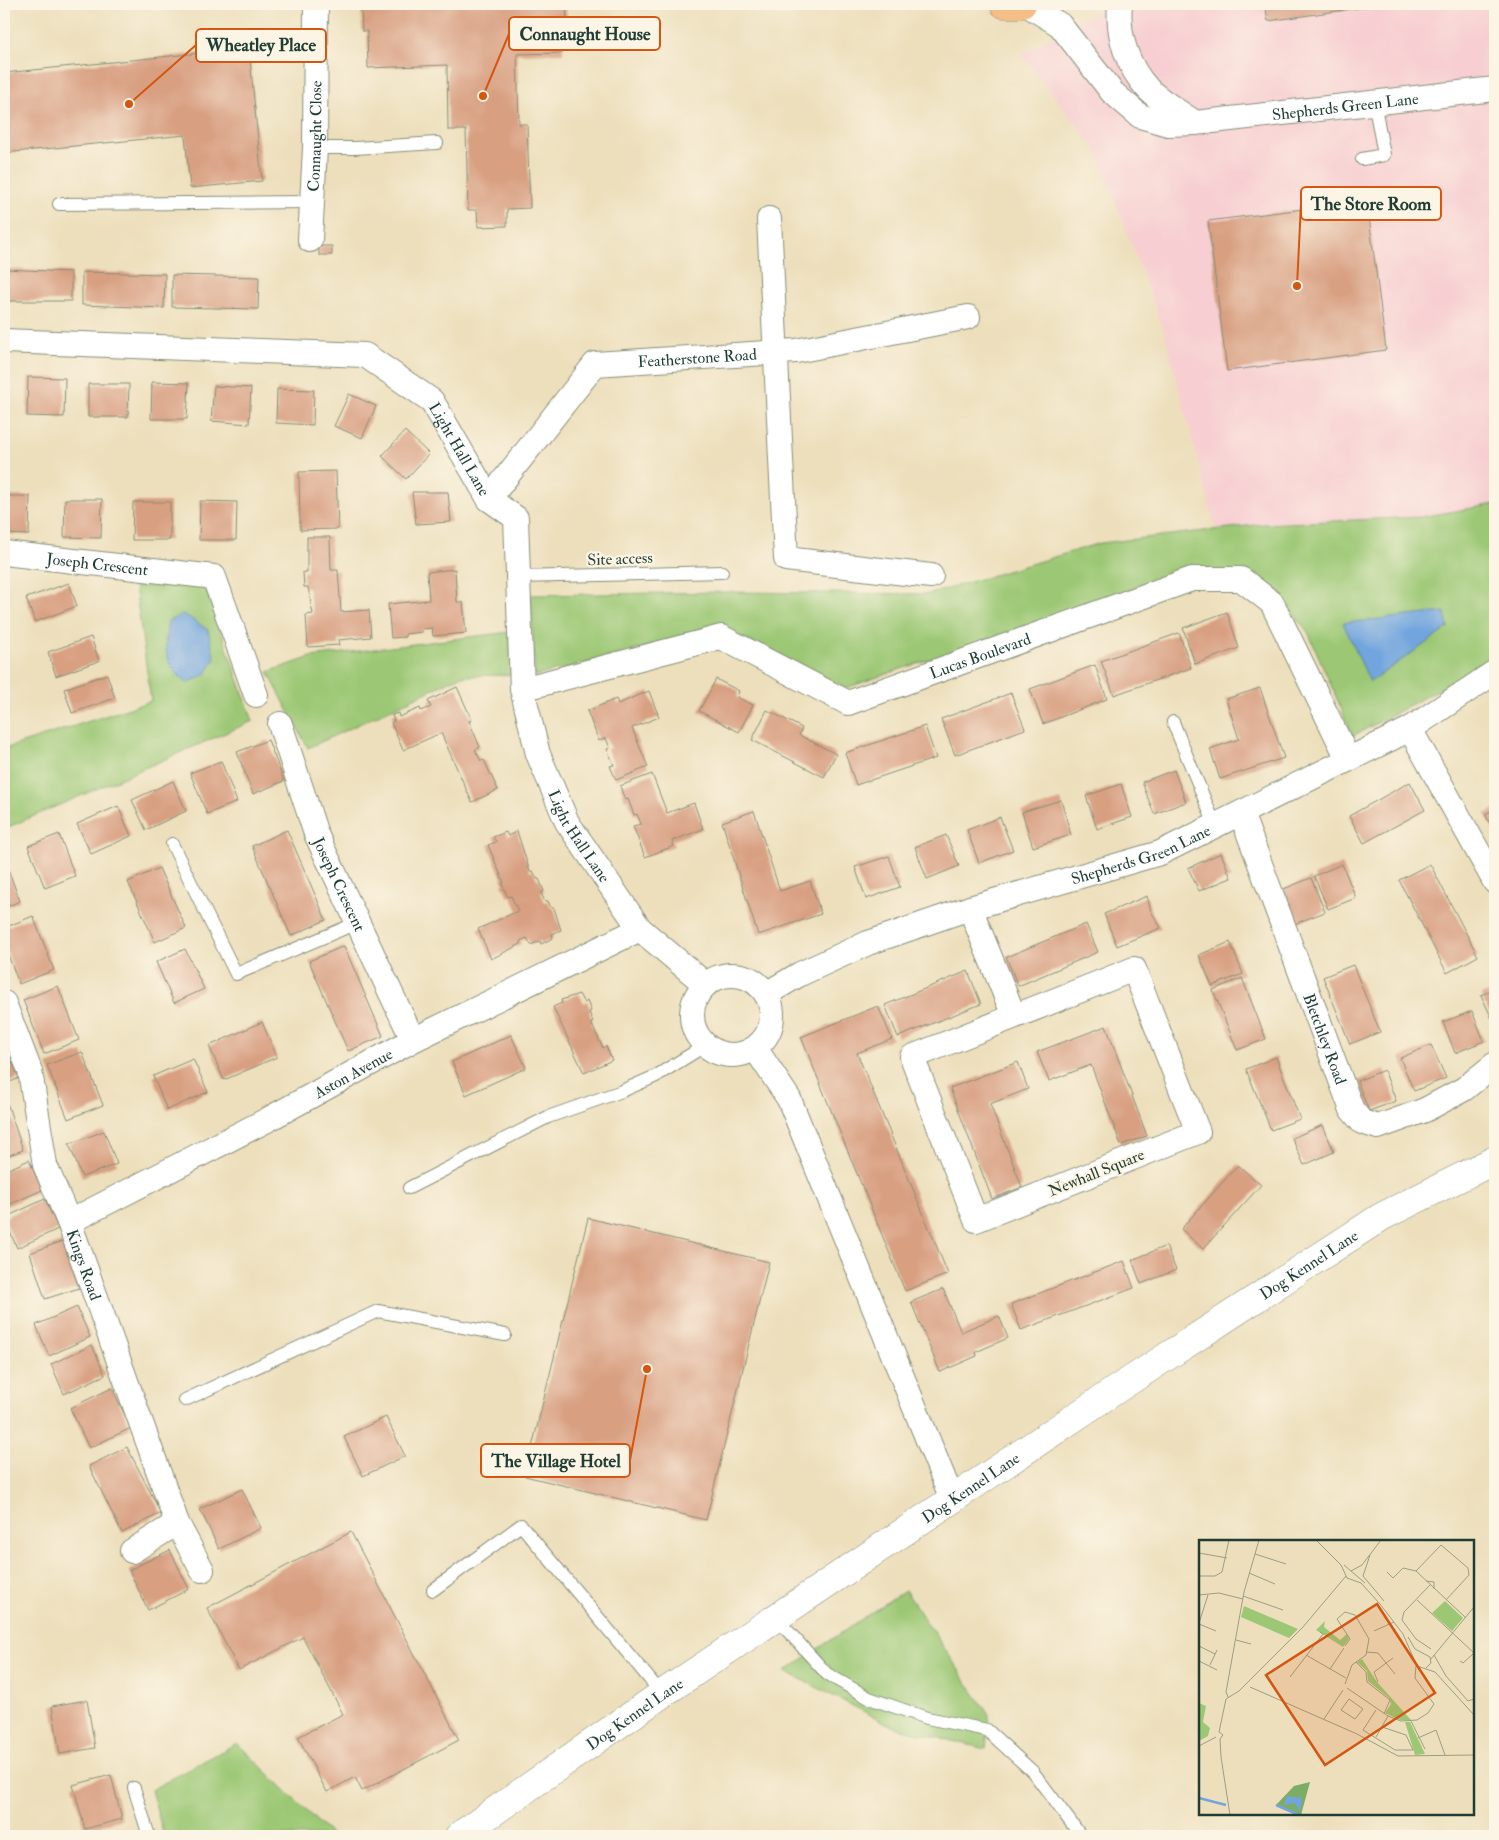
<svg xmlns="http://www.w3.org/2000/svg" width="1499" height="1840" font-family="'IM FELL Double Pica',serif">
	<style>
		.built { fill: #f7cfd2 }
		.green { fill: #9cc875; stroke: #5e8254 }
		.water { fill: #72a5de; stroke: #487189 }
		.building { fill: #d89f81 }
		.lines { fill: none; stroke-linecap: round; stroke-linejoin: round }
		.service-casing { stroke: #868e78; stroke-width: 14 }
		.minor-casing { stroke: #868e78; stroke-width: 26 }
		.tertiary-casing { stroke: #868e78; stroke-width: 29 }
		.trunk-casing { stroke: #868e78; stroke-width: 29 }
		.service { stroke: #fff; stroke-width: 12 }
		.minor { stroke: #fff; stroke-width: 24 }
		.tertiary { stroke: #fff; stroke-width: 28 }
		.trunk { stroke: #f6be87; stroke-width: 28 }
		.labels { text-anchor: middle; stroke-width: 4.5; stroke-linejoin: round; paint-order: stroke }
		.street-label { font-size: 16px; fill: #1f3d34; stroke: #fcf5e5 }
		.inset-river { fill: none; stroke: #72a5de; stroke-width: 2.5 }
		.inset-road { fill: none; stroke: #9b9e86; stroke-width: 1 }
		.view { fill: #d45610; fill-opacity: 0.15; stroke: #d45610; stroke-width: 2.5 }
		.inset-edge { fill: none; stroke: #1f3d34; stroke-width: 2.5 }
		.leader { fill: none; stroke: #d45610; stroke-width: 2 }
		.callout-dot { fill: #d45610; stroke: #fcf5e5; stroke-width: 2 }
		.callout { fill: #fcf5e5; stroke: #d45610; stroke-width: 2 }
		.callout-label { font-size: 18px; text-anchor: middle; font-weight: bold; fill: #1f3d34 }
	</style>
	<rect width="100%" height="100%" fill="#fcf5e5"/>
	<filter id="ink" filterUnits="userSpaceOnUse"><feTurbulence type="fractalNoise" baseFrequency=".02" numOctaves="2"/><feDisplacementMap in="SourceGraphic" scale="10" xChannelSelector="R" yChannelSelector="G"/><feConvolveMatrix kernelMatrix="1 2 1 2 8 2 1 2 1" color-interpolation-filters="sRGB"/></filter>
	<filter id="wash" filterUnits="userSpaceOnUse"><feTurbulence type="fractalNoise" baseFrequency=".0096" numOctaves="4" result="noise"/><feDisplacementMap in="SourceGraphic" scale="20" xChannelSelector="R" yChannelSelector="G"/><feGaussianBlur stdDeviation="1.12" result="paint"/><feColorMatrix in="noise" values="0 0 0 0 0 0 0 0 0 0 0 0 0 0 0 0 0 1.4 0 .05"/><feComposite in="paint" operator="in"/></filter>
	<g filter="url(#wash)">
		<rect width="100%" height="100%" fill="#eddfbc"/>
		<path class="built" d="M1111,4H1495V504L1421,517L1216,529L1164,332L1095,147L1021,55Z"/>
		<path class="green" d="M1495,504V655L1487,663L1353,736L1308,632L1281,598L1200,566L846,688L722,628L535,676L531,595L728,592L930,594L1101,543L1264,524L1421,517Z
			M135,586H205L253,721L4,829V749L151,701Z
			M509,632L512,675L461,676L308,748L268,672L311,657Z
			M905,1590L989,1715L986,1749L894,1727L785,1671Z
			M237,1743L332,1836H164L151,1790Z"/>
		<path class="water" d="M1445,612L1448,628L1370,682L1343,623Z
			M184,614L208,630L215,659L205,675L187,683C163,665 164,649 168,621Z"/>
		<g id="blocks">
			<path class="building" d="M361,4H566L567,19H562L563,53L517,54L519,124H527L530,208L507,209V226L478,227L477,210H468L466,130H448L447,65L368,68L367,31H362Z
				M1265,4H1379V5L1268,21Z
				M249,48L262,181L190,188L185,135L4,153V73Z
				M1367,201L1386,350L1227,371L1208,221Z
				M319,246H332V255H319Z
				M4,269L71,272V301H4Z
				M82,272L165,274L164,308L82,305Z
				M172,275L259,277L258,309L172,307Z
				M28,377L65,378L64,417L27,416Z
				M152,382L189,383L187,419H151Z
				M88,384H129L128,417H88Z
				M214,386L251,388L249,424L211,421Z
				M277,389L314,390L313,425L276,423Z
				M349,394L376,406L362,438L334,426Z
				M405,431L429,454L406,479L382,456Z
				M336,471L338,529L300,530L299,472Z
				M412,492H448L451,522L416,524Z
				M4,496H30L29,535L4,534Z
				M65,499H102L101,538L64,537Z
				M200,501L237,502L236,540H199Z
				M133,502H170V540H132Z
				M307,537H330L331,570H338L341,612L369,610L371,637L338,640L339,645L308,647L306,615L313,614L308,587H304L303,572H307Z
				M455,569L457,602H463L466,633L433,636L432,628L422,629V632L405,634V637L391,638L388,604L429,600L427,572Z
				M69,583L77,606L35,622L26,598Z
				M1227,612L1239,648L1195,664L1183,628Z
				M1179,633L1191,668L1114,695L1101,661Z
				M91,637L99,661L56,676L48,652Z
				M1095,665L1107,699L1043,724L1030,689Z
				M107,674L115,698L72,713L64,689Z
				M716,679L739,691L737,697L753,705L739,732L699,711Z
				M457,687L472,720L469,721L480,747L475,750L481,761L484,760L498,790L472,802L441,733L403,750L391,723L394,721L392,715L398,713L399,717L420,708L421,711L431,707L428,701Z
				M1260,688L1284,758L1220,779L1210,749L1239,739L1226,699Z
				M649,691L659,717L632,728L648,767L616,780L610,766L614,765L607,749L610,748L606,738L599,741L587,711L616,699L618,704Z
				M1011,693L1025,729L955,755L941,719Z
				M767,710L802,728L799,735L836,754L824,777L752,740Z
				M925,726L936,758L856,785L845,753Z
				M268,740L284,781L253,794L237,752Z
				M221,761L237,802L207,814L190,773Z
				M1174,770L1186,802L1154,814L1142,782Z
				M652,774L667,813L694,803L703,829L672,841L674,846L645,857L633,826L641,824L637,814L634,815L628,799L625,800L620,786Z
				M173,781L186,811L146,830L132,800Z
				M1410,782L1425,810L1364,843L1349,816Z
				M1121,784L1132,817L1097,829L1086,796Z
				M1061,800L1071,835L1033,847L1022,812Z
				M118,806L131,836L91,854L77,824Z
				M1495,809V833L1485,814Z
				M754,811L780,891L810,881L821,914L758,935L722,822Z
				M1000,817L1013,850L979,863L967,830Z
				M287,830L326,920L291,936L252,846Z
				M517,831L530,872L533,871L537,879H539L544,891L541,893L545,902L548,901L551,908H554L561,930L552,934L553,938L541,944L540,941L531,945L527,938L520,941L521,944L491,959L478,929L518,911L511,896L508,897L502,884L504,883L488,845L496,842L493,837L506,832L508,836Z
				M59,834L75,876L45,888L28,846Z
				M946,835L959,866L927,879L915,847Z
				M1221,853L1231,878L1199,891L1188,868Z
				M889,856L900,887L866,899L855,867Z
				M4,859L20,901L4,908Z
				M1342,864L1356,898L1328,909L1314,876Z
				M1430,864L1478,956L1447,973L1399,880Z
				M159,868L186,928L155,942L128,882Z
				M1311,878L1325,912L1294,924L1281,890Z
				M1147,896L1151,911L1161,928L1117,946L1104,914Z
				M33,916L54,970L19,984L4,944V928Z
				M1086,924L1098,952L1018,986L1006,957Z
				M1230,942L1243,974L1212,986L1199,955Z
				M344,946L383,1036L348,1051L309,961Z
				M185,949L204,989L174,1003L156,962Z
				M1353,965L1380,1032L1350,1044L1323,977Z
				M968,971L981,1004L898,1037L885,1005Z
				M1242,978L1266,1039L1237,1050L1213,990Z
				M58,986L79,1040L44,1054L23,1000Z
				M1495,989V1025L1481,995Z
				M579,994L584,1003L587,1001L591,1011L589,1012L593,1022L591,1023L603,1048L606,1046L612,1060L584,1073L553,1007L562,1003L561,1000Z
				M878,1006L892,1039L857,1053L948,1274L905,1291L801,1037Z
				M1472,1011L1484,1041L1455,1053L1443,1022Z
				M262,1022L277,1057L224,1080L209,1046Z
				M1106,1026L1147,1136L1121,1145L1091,1065L1049,1081L1037,1052Z
				M511,1035L526,1068L466,1095L452,1062Z
				M1431,1045L1446,1078L1414,1091L1400,1058Z
				M6,1048L19,1078L4,1085V1049Z
				M82,1052L103,1105L68,1119L47,1065Z
				M1276,1057L1300,1119L1271,1130L1246,1069Z
				M193,1059L208,1092L167,1110L153,1076Z
				M1018,1062L1028,1089L990,1104L1022,1187L992,1199L950,1088Z
				M1384,1070L1396,1101L1369,1111L1357,1081Z
				M7,1103L23,1150L4,1157V1104Z
				M1323,1125L1334,1152L1304,1165L1292,1138Z
				M104,1131L117,1164L82,1177L69,1144Z
				M29,1160L42,1190L4,1207V1171Z
				M1238,1165L1261,1185L1203,1249L1181,1229Z
				M45,1199L58,1229L17,1248L4,1218Z
				M588,1218L769,1262L706,1520L525,1476Z
				M63,1241L79,1288L45,1299L30,1253Z
				M1166,1246L1176,1270L1141,1284L1132,1260Z
				M1124,1261L1134,1288L1021,1330L1011,1304Z
				M943,1289L961,1332L999,1316L1008,1338L976,1352L977,1356L940,1372L911,1302Z
				M77,1307L90,1337L49,1356L36,1325Z
				M92,1345L105,1375L64,1394L51,1364Z
				M112,1388L131,1428L89,1448L70,1408Z
				M386,1417L405,1456L363,1476L344,1437Z
				M127,1447L161,1513L122,1533L89,1466Z
				M242,1489L261,1528L219,1549L200,1509Z
				M351,1532L459,1740L362,1791L355,1777L327,1792L298,1737L343,1714L303,1637L239,1670L207,1608Z
				M170,1550L189,1589L148,1610L129,1570Z
				M87,1700L95,1748L60,1754L52,1706Z
				M111,1775L122,1819L85,1829L73,1785Z"/>
		</g>
	</g>
	<g filter="url(#ink)">
		<use href="#blocks" fill-opacity="0" stroke="#868e78" stroke-width="1"/>
		<g class="lines">
			<defs>
				<path id="service" d="M315,148H355L437,143
					M1362,159L1384,155L1374,101
					M59,204L312,202
					M518,577L722,572
					M1173,722L1215,825
					M172,844L236,974L357,923
					M409,1188L548,1117L622,1091L656,1076L706,1045
					M185,1400L378,1311L505,1335
					M433,1590L521,1525L662,1694
					M776,1618L827,1674L869,1698L927,1718L987,1730L1033,1772L1081,1836
					M134,1788L149,1836"/>
				<g id="minor">
					<path id="s1" d="M1026,4L1060,25L1112,92L1140,116L1168,124L1195,123L1495,89"/>
					<path d="M1120,4C1117,35 1127,66 1148,89C1161,102 1180,112 1195,123"/>
					<path d="M769,219L786,559L931,576"/>
					<path id="s2" d="M310,240L315,148L316,4"/>
					<path id="s3" d="M4,341L365,355L432,401L489,499L516,518L522,689L538,754L567,822L640,929L705,984"/>
					<path id="s4" d="M489,499L595,364L796,351L968,317"/>
					<path id="s5" d="M4,553L214,577L256,695"/>
					<path id="s6" d="M522,689L721,637L848,703L1192,579H1241L1272,603L1348,759"/>
					<path id="s7" d="M280,724L316,834L413,1040"/>
					<path d="M1410,729L1495,882"/>
					<path id="s8" d="M1241,813L1352,1110L1362,1122L1378,1127L1425,1110L1464,1089L1495,1064"/>
					<path d="M970,908L1014,1016"/>
					<path d="M1134,969L1198,1132L976,1220L912,1057Z"/>
					<circle cx="732" cy="1015" r="40"/>
					<path id="s9" d="M766,994L800,974L868,943L970,908L1160,853L1410,729L1495,672"/>
					<path id="s10" d="M4,1003L30,1071L45,1165L69,1222L177,1523L202,1570"/>
					<path d="M755,1048L789,1099L952,1499"/>
					<path id="s11" d="M69,1222L267,1120L413,1040L640,929"/>
					<path d="M132,1551L177,1523"/>
				</g>
				<g id="tertiary">
					<path id="s12" d="M459,1836L662,1694L1114,1391L1381,1217L1495,1160"/>
				</g>
				<path id="trunk" d="M1004,4H1022"/>
			</defs>
			<use href="#service" class="service-casing"/>
			<use href="#minor" class="minor-casing"/>
			<use href="#tertiary" class="tertiary-casing"/>
			<use href="#trunk" class="trunk-casing"/>
			<use href="#service" class="service"/>
			<use href="#minor" class="minor"/>
			<use href="#tertiary" class="tertiary"/>
			<use href="#trunk" class="trunk"/>
		</g>
	</g>
	<g class="labels">
		<g class="street-label">
			<text dy="6" stroke="none"><textPath href="#s1" startOffset="369">Shepherds Green Lane</textPath></text>
			<text dy="6" stroke="none"><textPath href="#s2" startOffset="104">Connaught Close</textPath></text>
			<text dy="6" stroke="none"><textPath href="#s4" startOffset="274">Featherstone Road</textPath></text>
			<text dy="6" stroke="none"><textPath href="#s3" startOffset="498">Light Hall Lane</textPath></text>
			<text transform="translate(620 558) rotate(-2)" y="6">Site access</text>
			<text dy="6" stroke="none"><textPath href="#s5" startOffset="94">Joseph Crescent</textPath></text>
			<text dy="6" stroke="none"><textPath href="#s6" startOffset="489">Lucas Boulevard</textPath></text>
			<text dy="6" stroke="none"><textPath href="#s3" startOffset="919">Light Hall Lane</textPath></text>
			<text dy="6" stroke="none"><textPath href="#s9" startOffset="401">Shepherds Green Lane</textPath></text>
			<text dy="6" stroke="none"><textPath href="#s7" startOffset="171">Joseph Crescent</textPath></text>
			<text dy="6" stroke="none"><textPath href="#s8" startOffset="241">Bletchley Road</textPath></text>
			<text dy="6" stroke="none"><textPath href="#s11" startOffset="321">Aston Avenue</textPath></text>
			<text transform="translate(1096 1172) rotate(-22)" y="6">Newhall Square</text>
			<text dy="6" stroke="none"><textPath href="#s10" startOffset="275">Kings Road</textPath></text>
			<text dy="6" stroke="none"><textPath href="#s12" startOffset="1024">Dog Kennel Lane</textPath></text>
			<text dy="6" stroke="none"><textPath href="#s12" startOffset="619">Dog Kennel Lane</textPath></text>
			<text dy="6" stroke="none"><textPath href="#s12" startOffset="214">Dog Kennel Lane</textPath></text>
		</g>
	</g>
	<g transform="translate(1199 1540)">
		<rect width="275" height="275" fill="#eddfbc"/>
		<path d="M246,61L264,78L253,91L233,73ZM45,66L99,89L90,98L42,77ZM126,81L125,87L141,100L148,94L150,99L144,107L117,90ZM163,119L178,142L212,180H201L186,173L192,164L190,158L169,141L168,131L158,122ZM0,163L7,166L4,182L11,188L9,196L0,201ZM206,182H211L226,214L216,215Z" fill="#9cc875"/>
		<path d="M111,242L102,275L77,265L95,246Z" fill="#7dac66"/>
		<path d="M88,256L103,258L101,272L96,263L85,265Z" fill="#72a5de"/>
		<path class="inset-river" d="M0,258L27,265M77,265L100,275"/>
		<path class="inset-road" d="M117,0L142,25L148,38L162,43L181,64L204,94L218,126L236,132L275,175M0,13L28,18M56,14L87,24M171,15L164,36L185,61M145,25L166,43M152,31L163,25L182,0M217,31L242,5L269,28L270,35L247,60M188,32L194,38L204,28L217,31L267,78M50,33L76,44M0,36H16L23,32L30,0M227,41L235,42V49M231,45L205,72L203,80L217,99L232,109M0,55L20,53L44,59M44,56L84,70M218,60L275,113M0,83L9,55M0,84L17,91M175,91L195,82M209,97L216,109L231,117L232,123L227,128M37,100L52,104M0,106L16,114M146,106L151,99L138,79L146,72L156,75L170,99L167,115L153,125L146,144M167,112L179,113L196,134M107,115L147,138M235,115L247,136L269,161L275,159M232,119L275,67M0,121L18,130M261,121L264,123L275,113M157,122L167,132L168,142L191,160L185,174M11,125L18,110M131,129L145,108M91,137L124,94L121,92M179,142L175,132L194,118M51,147L158,194L199,216L275,215M148,148L189,176L202,181L218,180L229,173L235,164L216,138L217,126M29,157L27,152L45,52L60,0M150,159L164,169L156,179L142,170ZM177,170L164,190L196,210H214L207,195L183,187M125,179L144,150M212,181L226,209M20,192L27,159L40,151L104,87L147,36M20,192L24,195L21,199L22,217L31,275M177,197L189,176M219,198L237,190L246,215M0,206L17,197"/>
		<path class="view" d="M178,64L236,153L126,225L67,135Z"/>
		<rect width="275" height="275" class="inset-edge"/>
	</g>
	<path class="leader" d="M483 96L509 34M129 104L196 45M1297 286L1301 204M647 1369L630 1460"/>
	<g class="callout-dot">
		<circle cx="483" cy="96" r="5"/>
		<circle cx="129" cy="104" r="5"/>
		<circle cx="1297" cy="286" r="5"/>
		<circle cx="647" cy="1369" r="5"/>
	</g>
	<g class="callout">
		<rect x="509" y="17" width="151" height="33" rx="5"/>
		<rect x="196" y="29" width="130" height="33" rx="5"/>
		<rect x="1301" y="187" width="140" height="33" rx="5"/>
		<rect x="481" y="1444" width="149" height="33" rx="5"/>
	</g>
	<g class="callout-label">
		<text x="585" y="40">Connaught House</text>
		<text x="261" y="51">Wheatley Place</text>
		<text x="1371" y="210">The Store Room</text>
		<text x="556" y="1467">The Village Hotel</text>
	</g>
	<rect width="1499" height="1840" fill="none" stroke="#fcf5e5" stroke-width="20"/>
</svg>
